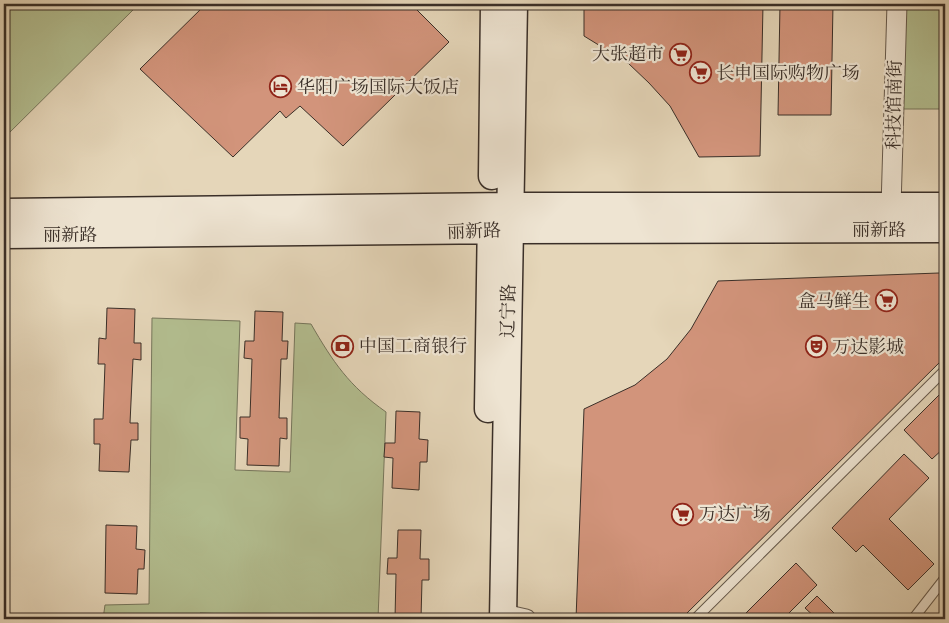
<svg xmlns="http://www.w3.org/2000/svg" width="949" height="623" font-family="'Libre Caslon Text','Noto Serif SC',serif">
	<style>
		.green { fill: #b3be90; stroke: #76765c }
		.building { fill: #d2947b; stroke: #3a2f28 }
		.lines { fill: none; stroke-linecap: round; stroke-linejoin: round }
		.lane-casing { stroke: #65594c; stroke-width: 11 }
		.street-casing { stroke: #65594c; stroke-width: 21 }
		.secondary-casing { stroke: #3a2f28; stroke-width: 29 }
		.lane { stroke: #eee4d2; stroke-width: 9 }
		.street { stroke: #eee4d2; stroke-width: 19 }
		.secondary { stroke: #eee4d2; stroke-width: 26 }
		.labels { text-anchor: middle; stroke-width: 4.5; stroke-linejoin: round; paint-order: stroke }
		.poi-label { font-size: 18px; fill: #3a2f28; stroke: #eee4d2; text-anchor: start }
		.street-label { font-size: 18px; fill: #3a2f28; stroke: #eee4d2 }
	</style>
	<rect width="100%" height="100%" fill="#e5d6b9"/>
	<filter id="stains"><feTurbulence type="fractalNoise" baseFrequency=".004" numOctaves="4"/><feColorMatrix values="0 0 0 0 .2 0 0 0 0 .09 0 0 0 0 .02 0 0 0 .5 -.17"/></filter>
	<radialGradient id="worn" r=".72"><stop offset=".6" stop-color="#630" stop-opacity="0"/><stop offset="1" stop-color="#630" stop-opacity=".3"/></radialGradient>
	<path class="green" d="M4,4H139L4,138Z
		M897,4H945V109H895Z
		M152,318L240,321L235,470L290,472L295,323L311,324C333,362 349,386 386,412L378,619H255V615L200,613L199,619H103L105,605L149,604Z"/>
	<path class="building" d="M206,4H411L449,42L343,146L300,106L286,118L280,111L233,157L140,69Z
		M584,4H763L760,156L699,157L670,106L649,83L628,63L584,36Z
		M780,4H833L831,115H778Z
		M939,273L945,280V357L681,619H576L584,409L635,385L667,359L691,329L718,281Z
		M107,308L135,309L134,343H141V360L133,359L130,423H138V440H131L129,472L99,471L100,444H94V419H103L105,364H98L99,338L106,339Z
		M255,311L283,312L282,341H288L287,359H281L279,418H287V439L280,438L279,466L247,465L248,439L240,438V417H250L252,359L244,358L245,341H254Z
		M945,389V447L932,459L904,430Z
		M396,411L420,412L419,439L428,440L427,462H420L419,490L392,488L393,458L384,457L385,443H395Z
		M904,454L929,478L889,519L934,564L908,590L863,545L856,552L832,528Z
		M106,525L137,526L136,549L145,550L144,569H138L137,594L105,593Z
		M398,530H421L420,559H429V580H422L421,619H395L396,574H387L388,558H397Z
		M796,563L817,585L783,619H740Z
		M817,596L840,619H817L805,608Z"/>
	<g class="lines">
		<defs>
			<path id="lane" d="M695,619L945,370
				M913,619L945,578"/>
			<path id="street" d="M891,207L897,4
				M503,614L526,619"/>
			<path id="secondary" d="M492,176L494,4
				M4,212L510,206H945
				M4,235L510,230L945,229
				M488,409L491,215
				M503,619L514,4"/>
		</defs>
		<use href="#lane" class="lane-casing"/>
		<use href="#street" class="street-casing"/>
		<use href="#secondary" class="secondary-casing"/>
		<use href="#lane" class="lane"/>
		<use href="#street" class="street"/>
		<use href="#secondary" class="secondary"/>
	</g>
	<defs>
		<symbol id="supermarket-ring" viewBox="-11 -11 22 22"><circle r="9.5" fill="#eee4d2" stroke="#8f2418" stroke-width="1.5"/><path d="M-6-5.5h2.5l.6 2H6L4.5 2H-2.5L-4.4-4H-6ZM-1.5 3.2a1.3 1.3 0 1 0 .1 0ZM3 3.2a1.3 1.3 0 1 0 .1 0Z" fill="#8f2418"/></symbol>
		<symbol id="hotel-ring" viewBox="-11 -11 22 22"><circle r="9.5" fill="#eee4d2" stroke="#8f2418" stroke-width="1.5"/><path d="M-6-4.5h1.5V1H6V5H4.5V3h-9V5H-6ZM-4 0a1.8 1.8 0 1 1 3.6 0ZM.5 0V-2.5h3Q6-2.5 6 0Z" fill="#8f2418"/></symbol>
		<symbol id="bank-ring" viewBox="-11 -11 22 22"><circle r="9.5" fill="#eee4d2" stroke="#8f2418" stroke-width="1.5"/><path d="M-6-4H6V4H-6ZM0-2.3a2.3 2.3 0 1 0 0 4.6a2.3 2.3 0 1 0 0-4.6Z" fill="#8f2418"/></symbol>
		<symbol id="theatre-ring" viewBox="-11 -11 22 22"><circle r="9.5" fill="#eee4d2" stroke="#8f2418" stroke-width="1.5"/><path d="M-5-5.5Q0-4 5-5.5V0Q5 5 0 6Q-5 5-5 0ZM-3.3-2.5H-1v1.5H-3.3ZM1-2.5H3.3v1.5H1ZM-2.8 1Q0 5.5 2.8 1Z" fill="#8f2418"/></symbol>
	</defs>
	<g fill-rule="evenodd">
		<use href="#supermarket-ring" x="668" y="42" width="25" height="25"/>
		<use href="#supermarket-ring" x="688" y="60" width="25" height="25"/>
		<use href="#hotel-ring" x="268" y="74" width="25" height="25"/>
		<use href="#supermarket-ring" x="874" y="288" width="25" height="25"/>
		<use href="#bank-ring" x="330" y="334" width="25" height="25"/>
		<use href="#theatre-ring" x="804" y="334" width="25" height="25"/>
		<use href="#supermarket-ring" x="670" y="502" width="25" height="25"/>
	</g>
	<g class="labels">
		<g class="poi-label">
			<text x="664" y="60" text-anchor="end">大张超市</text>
			<text x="716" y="79">长申国际购物广场</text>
			<text x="297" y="93">华阳广场国际大饭店</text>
			<text x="870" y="307" text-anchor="end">盒马鲜生</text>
			<text x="359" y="352">中国工商银行</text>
			<text x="832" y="353">万达影城</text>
			<text x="699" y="520">万达广场</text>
		</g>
		<g class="street-label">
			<text transform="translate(894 105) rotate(-89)" y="6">科技馆南街</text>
			<text x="879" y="236">丽新路</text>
			<text transform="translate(474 231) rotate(-2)" y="6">丽新路</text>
			<text x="70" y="241">丽新路</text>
			<text transform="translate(508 311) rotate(-89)" y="6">辽宁路</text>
		</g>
	</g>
	<rect width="949" height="623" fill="none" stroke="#e5d6b9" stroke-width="20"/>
	<rect x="5" y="5" width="939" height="613" fill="none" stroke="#3a2f28" stroke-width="2.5"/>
	<rect x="10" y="10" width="929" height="603" fill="none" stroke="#3a2f28"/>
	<rect width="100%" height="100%" filter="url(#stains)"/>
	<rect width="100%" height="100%" fill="url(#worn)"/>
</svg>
